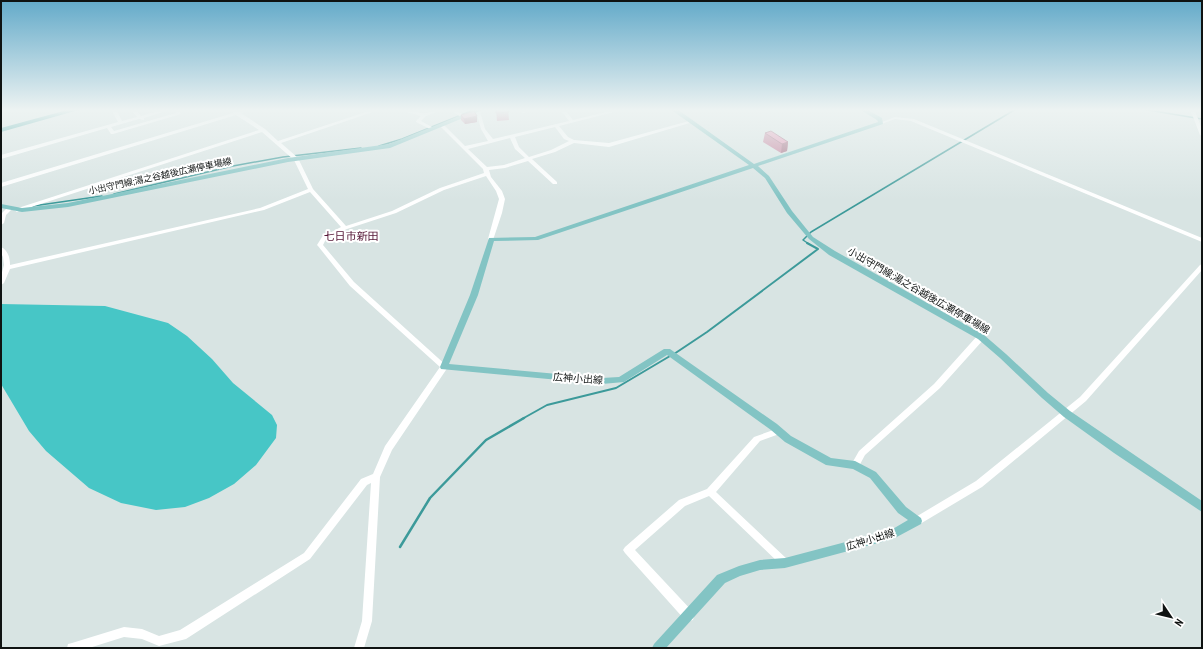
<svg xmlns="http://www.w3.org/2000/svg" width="1203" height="649" font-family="'PT Sans Narrow','Noto Sans JP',sans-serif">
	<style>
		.forest { fill: #47c6c6 }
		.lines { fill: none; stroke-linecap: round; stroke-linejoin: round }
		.stream-far2 { stroke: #3c9a9a; stroke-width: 1.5 }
		.stream-far1 { stroke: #3c9a9a; stroke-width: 2 }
		.stream { stroke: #3c9a9a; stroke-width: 2.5 }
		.minor { fill: #fff; fill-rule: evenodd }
		.major { fill: #83c4c4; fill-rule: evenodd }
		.highway { fill: #319d9d; fill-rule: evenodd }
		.wall { fill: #c37b98 }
		.shaded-wall { fill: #9f647c }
		.building { fill: #e38fb1; stroke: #9f647c }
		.labels { text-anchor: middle; stroke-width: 4; stroke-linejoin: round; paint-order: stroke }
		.far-street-label { font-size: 9px; fill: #0f1312; stroke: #fff }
		.street-label { font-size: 10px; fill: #0f1312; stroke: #fff }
		.neighbourhood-label { font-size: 11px; fill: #531333; stroke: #fff }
	</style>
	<rect width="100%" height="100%" fill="#d8e4e3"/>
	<path class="forest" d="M1,304L105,306L168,323L187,336L212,359L233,383L272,415L277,425L276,438L256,465L234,484L209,498L185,507L156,510L121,503L89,488L46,451L29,431L1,384Z"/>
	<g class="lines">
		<path class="stream-far2" d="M1142,109L1202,119
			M379,146L402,139L476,109
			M114,194L233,166L283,157L361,148
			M33,206L102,196
			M809,244L803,240L811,232L1016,109"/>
		<path class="stream-far1" d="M674,354L707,332L818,249L807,243
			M522,419L547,405L616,388L670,356"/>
		<path class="stream" d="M400,547L430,498L486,440L524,418"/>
		<path class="minor" d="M114,109H119L117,111L122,121L137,117L130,109H135L141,116L165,109H172L144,118V120L139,119L111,127L114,131L176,113L173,109H177L181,114L113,134H111L107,128L1,159V155L118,122L112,111Z
			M229,109H234L238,111L245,109H252L241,113L265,129L278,141L375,109H382L281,143L298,158L313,189L346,226L392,211L440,188L484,173L483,169L440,126L444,125L465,146L488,141L481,129L476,111V110L480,111L485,129L493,139L569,121L560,109H564L573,120L618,109H626L559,126L568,137L574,140L609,143L689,121L693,122L609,147L574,143L555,152L532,159L557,182V184H553L528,161L505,168L489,170L491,177L502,191L505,199L502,213L493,240L491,241L488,239L499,199L496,191L486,176L444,190L396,213L347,229L326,239L323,245L354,282L448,367L392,450L380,477L372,621L364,648H354L362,621L371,483L367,485L310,559L186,639L159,646L142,639L124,637L89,648H67L68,644L72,643L124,627L142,629L159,636L180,630L304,553L361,479L373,474L385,446L440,367L350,286L318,246L317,245L322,237L341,227L310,192L264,210L10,269L4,283L1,285V276L4,265L3,257L1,253V247C8,250 10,258 10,265L260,208L308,189L294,160L262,132L19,211L17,212L14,210L15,209L259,130L236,115L1,187V183L233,113ZM555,127L564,139L569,141L551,150L529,157L519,147L515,137ZM510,138L515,149L525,158L504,165L487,167L468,149Z
			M396,109C405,109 413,112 422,113C429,114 437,109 445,109L426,116L421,121L434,128V130H432L416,122V121L421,116Z
			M448,109H454L465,116L461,117Z
			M531,109H540L523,113L521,112Z
			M1190,109L1202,110V112L1195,111L1202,129V136L1200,135Z
			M895,117L914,119L1202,238V242L911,121L895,119L879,125L877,124Z
			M9,207L12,209L6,215L4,223L1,225V214L7,208Z
			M1202,264V270L1086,401L982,487L920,524L917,525L914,524L912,521L914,518L976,481L1080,397L1200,265Z
			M981,334L984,335L985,337L984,339L940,388L865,455L858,468L855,469L852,468L851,465L859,451L934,384L978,335Z
			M779,428L782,429L783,431L782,433L760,441L716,492L788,560L790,563L788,566L785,568L782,566L709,496L685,506L635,550L693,612L694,616L693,620L689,621L685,620L625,553L623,550L625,547L679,500L707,489L754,437Z"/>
		<path class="major" d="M477,109H485L390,148L288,162L68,207L22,212L1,208V204L22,208L68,203L288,158L389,144Z
			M670,109H677L754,164L878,122L877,120L859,109H866L882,118L883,124L758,166L769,176L792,211L813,237L835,251L984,335L1006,354L1048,393L1070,411L1202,501V512L1114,453L1064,417L1042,398L1000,358L978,339L829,255L809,239L787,213L765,178L753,168L538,240L494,241L478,295L449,364L602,378L619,377L664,349H670L777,424L791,436L831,458L855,461L876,472L906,507L921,518L922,521L921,524L893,539L785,568L760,570L740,576L725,583L666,648H652L654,644L717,575L739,566L760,560L785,558L891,530L908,520L898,513L870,478L853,469L826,465L785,442L771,430L667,355L624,382L602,384L441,369L440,367L470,295L489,238L535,237L749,165Z"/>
		<path class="highway" d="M71,109H82L1,132V128Z"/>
	</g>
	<path class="wall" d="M496,109H508L509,120L497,121Z
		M461,115L477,122L465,124L461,120Z
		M765,133L788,142L787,151L781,153L763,142Z"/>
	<path class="shaded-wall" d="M477,116V122L465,124L464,119Z
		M788,142L787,151L781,153L782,144Z"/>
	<path class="building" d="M496,109H508L509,112L496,113Z
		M474,111L477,116L464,119L461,115Z
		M771,131L788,142L782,144L765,133Z"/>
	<linearGradient id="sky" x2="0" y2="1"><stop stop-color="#63aac9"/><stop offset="0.55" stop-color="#edf3f2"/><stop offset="1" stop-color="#edf3f2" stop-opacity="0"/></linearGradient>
	<rect width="1203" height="200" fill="url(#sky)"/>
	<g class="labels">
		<g class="far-street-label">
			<text transform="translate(160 176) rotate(-12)" y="3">小出守門線;湯之谷越後広瀬停車場線</text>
		</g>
		<g class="street-label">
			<text transform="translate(919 290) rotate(30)" y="4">小出守門線;湯之谷越後広瀬停車場線</text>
			<text transform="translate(578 378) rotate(4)" y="4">広神小出線</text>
			<text transform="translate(870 539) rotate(-17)" y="4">広神小出線</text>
		</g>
		<g class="neighbourhood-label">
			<text x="351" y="240">七日市新田</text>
		</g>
	</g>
	<rect width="1203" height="649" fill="none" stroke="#0f1312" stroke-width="4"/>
	<g transform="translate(1171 617) rotate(125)" stroke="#ffffff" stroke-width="3" paint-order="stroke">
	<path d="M0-3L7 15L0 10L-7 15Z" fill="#0f1312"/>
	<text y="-6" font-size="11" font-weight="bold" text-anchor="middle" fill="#0f1312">N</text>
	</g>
</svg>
